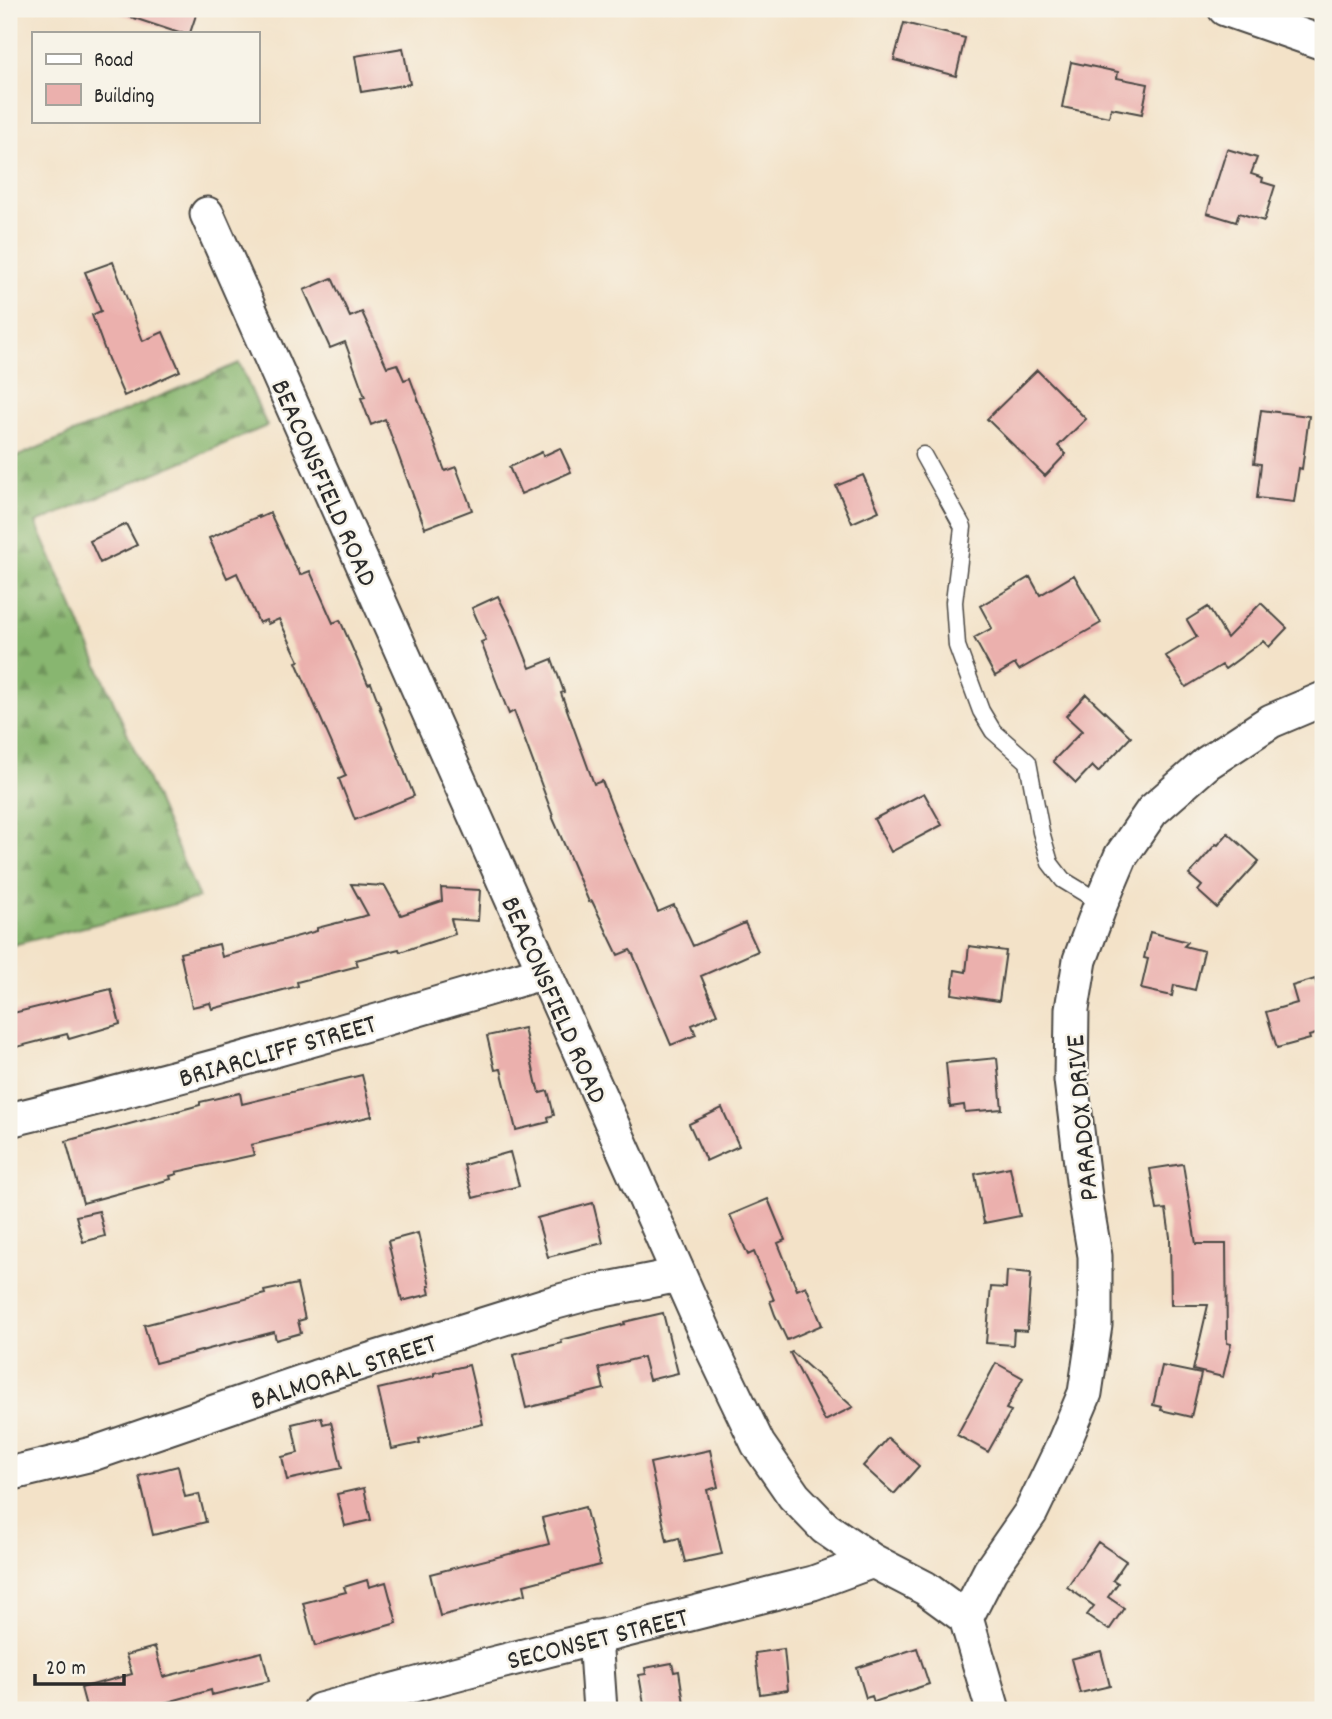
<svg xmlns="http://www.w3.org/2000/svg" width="1332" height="1719" font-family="Dekko,sans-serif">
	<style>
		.forest { fill: url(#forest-firs); stroke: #5a704d; stroke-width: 2 }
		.building { fill: #ebb0ad }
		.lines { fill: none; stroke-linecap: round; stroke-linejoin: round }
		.service-casing { stroke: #494643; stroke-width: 19 }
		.minor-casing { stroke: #494643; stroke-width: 37 }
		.service { stroke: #fff; stroke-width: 16 }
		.minor { stroke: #fff; stroke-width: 33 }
		.labels { text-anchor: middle; stroke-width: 5; stroke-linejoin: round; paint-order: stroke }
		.street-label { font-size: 28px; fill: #2b2b2b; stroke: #f7f3e8 }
	</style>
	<defs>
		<pattern id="forest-firs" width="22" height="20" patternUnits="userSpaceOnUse" patternTransform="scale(1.75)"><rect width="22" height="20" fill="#88b66f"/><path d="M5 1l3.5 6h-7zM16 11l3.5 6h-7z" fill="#6f945b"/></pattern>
	</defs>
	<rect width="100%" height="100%" fill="#f7f3e8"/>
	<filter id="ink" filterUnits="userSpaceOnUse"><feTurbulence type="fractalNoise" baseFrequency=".0143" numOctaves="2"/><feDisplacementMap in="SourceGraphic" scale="14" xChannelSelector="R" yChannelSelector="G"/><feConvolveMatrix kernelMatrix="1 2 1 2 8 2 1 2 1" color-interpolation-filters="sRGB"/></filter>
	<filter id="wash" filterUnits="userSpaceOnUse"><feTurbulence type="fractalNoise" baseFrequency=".00686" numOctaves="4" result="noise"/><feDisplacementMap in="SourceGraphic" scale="28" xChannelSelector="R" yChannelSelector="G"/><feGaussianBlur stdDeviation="1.57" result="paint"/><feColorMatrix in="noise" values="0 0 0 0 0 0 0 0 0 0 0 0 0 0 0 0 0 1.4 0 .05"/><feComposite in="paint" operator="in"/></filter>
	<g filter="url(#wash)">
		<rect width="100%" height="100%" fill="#f3e2c8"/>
		<path class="forest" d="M239,363L267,426L36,523L199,898L9,946V460Z"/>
		<g id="blocks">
			<path class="building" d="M120,9H198L190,33H179L119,13Z
				M904,23L965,38L956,76L894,60Z
				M403,48L410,84L361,92L355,56Z
				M1071,62L1118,72L1117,78L1148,84L1142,114L1111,108L1109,117L1062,107Z
				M1227,149L1257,158L1251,174L1263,178L1262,182L1275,186L1264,221L1239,213L1236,222L1207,213Z
				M113,262L143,341L163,332L180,371L124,396L108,359L92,315L101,311L85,272Z
				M332,278L350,317L362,312L387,367L397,364L404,380L410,378L445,471L456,467L472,510L425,528L385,419L371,425L361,398L365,397L345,342L330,348L304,290Z
				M1037,370L1086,419L1058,446L1066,454L1045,476L987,419Z
				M1261,410L1309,416L1302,469L1299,468L1294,502L1257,498L1261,464L1254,463Z
				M560,448L571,472L521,494L509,467L542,452L543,456Z
				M863,475L879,511L852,523L836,486Z
				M270,513L297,570L298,569L300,575L310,571L333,623L340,620L368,684L371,683L381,709H380L414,796L355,820L339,779L346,776L296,662L299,661L279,619L268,624L266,620L259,623L237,573L227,578L209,538L259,516V518Z
				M126,524L137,545L100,563L90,541Z
				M1074,575L1101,623L1019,670L1015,664L995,676L974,638L992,628L980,606L1030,577L1040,595Z
				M498,596L514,628L530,668L552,659L564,692L561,693L594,784L602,781L624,837L658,912L674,905L693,946L745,923L758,951L701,976L717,1014L692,1025L696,1035L671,1045L633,954L630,950L618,955L592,901L589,902L552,816H553L514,711L509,714L481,642L486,640L472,608Z
				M1261,603L1287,628L1269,647L1263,641L1225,669L1222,665L1186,687L1166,656L1197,637L1187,620L1208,607L1227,638Z
				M1086,694L1131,737L1098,772L1092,766L1076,783L1053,761L1082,731L1066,716Z
				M924,793L942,825L891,852L874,819Z
				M1228,833L1259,861L1217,908L1198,891L1202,886L1189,875L1216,844L1218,845Z
				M351,884L385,886L401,915L442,901L441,888L480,890L478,921L451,919L455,934L400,952L399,949L356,960L358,966L297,982L298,986L212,1009L210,1003L192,1007L180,953L219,944L222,957L317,931V928L368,915Z
				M1150,932L1188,942L1184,946L1204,951L1195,990L1174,985L1172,996L1141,989L1148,959L1144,958Z
				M969,946L1006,951L999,1001L952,994L955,970L966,972Z
				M1315,979L1323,1006V1032L1309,1036L1310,1039L1277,1048L1266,1012L1297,1003L1292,986Z
				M111,989L120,1024L69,1039L67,1034L9,1049V1014Z
				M524,1028L537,1086L538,1085L540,1093L548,1091L554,1115L548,1117L549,1122L516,1130L501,1069L495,1070L487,1036Z
				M997,1058L1002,1109L965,1112L964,1105L950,1107L946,1063Z
				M362,1075L372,1116L251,1145L254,1155L176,1172L177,1174L170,1176L171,1179L83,1203L66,1141L200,1105V1102L240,1093L242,1104Z
				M722,1108L739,1146L706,1161L689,1124Z
				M510,1152L519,1186L473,1198L464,1165Z
				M1183,1164L1196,1244H1226L1227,1343L1231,1344L1223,1377L1193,1370L1208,1305H1171L1170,1237L1166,1209L1157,1210L1150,1169Z
				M1010,1167L1020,1216L984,1223L975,1174Z
				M768,1199L785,1240L778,1243L797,1290L806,1286L822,1325L787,1340L775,1315L770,1301L774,1300L754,1252L748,1255L730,1215Z
				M593,1203L603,1243L548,1257L537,1218Z
				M99,1211L105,1236L83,1242L76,1216Z
				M418,1233L430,1286H428L430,1294L402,1301L388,1241Z
				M1007,1271L1031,1273L1027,1331L1014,1330L1013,1345L986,1343L991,1287L1006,1288Z
				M297,1284L305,1319L298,1321L301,1333L276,1340L274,1332L155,1363L144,1325L265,1294L264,1291Z
				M663,1313L678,1373L649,1380L643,1357L599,1368L604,1389L526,1408L513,1355L562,1343L561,1340L625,1324L624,1322Z
				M792,1352L853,1407L825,1421L790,1353Z
				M996,1363L1023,1378L1006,1409L1011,1411L988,1452L957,1435Z
				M469,1365L483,1424L419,1439L420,1443L392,1449L378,1389L434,1376V1373Z
				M1162,1366L1201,1374L1191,1417L1161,1410L1162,1407L1153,1405Z
				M321,1417L323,1424L331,1422L342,1468L287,1480L282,1457L298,1453L292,1424Z
				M888,1438L919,1466L894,1494L863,1466Z
				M710,1450L718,1487L707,1490L722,1554L685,1562L679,1538L667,1541L650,1463Z
				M178,1466L185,1497L199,1494L206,1522L153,1535L139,1476Z
				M364,1488L371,1520L345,1526L337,1494Z
				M585,1507L600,1565L524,1585L526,1594L440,1616L430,1574L549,1544L542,1518Z
				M1098,1542L1126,1561L1113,1580L1118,1583L1108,1597L1124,1608L1109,1630L1087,1615L1094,1606L1067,1587Z
				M367,1580L369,1587L386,1582L397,1623L315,1646L303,1603L346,1592L344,1587Z
				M155,1647L163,1677L262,1652L269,1681L212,1695L211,1690L139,1710H87L81,1688L132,1674L126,1655Z
				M917,1648L929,1684L874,1702L872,1696L866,1698L857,1668Z
				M784,1649L788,1690L760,1694L755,1653Z
				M1101,1651L1110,1686L1080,1693L1071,1659Z
				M672,1663L674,1672L679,1671L685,1710H645L639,1675L646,1674L645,1668Z"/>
		</g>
	</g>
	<g filter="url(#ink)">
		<use href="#blocks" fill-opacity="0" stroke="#494643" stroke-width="2"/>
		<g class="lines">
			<defs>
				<path id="service" d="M923,455L963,527L954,602L957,646L981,711L993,731L1028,762L1041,832L1050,863L1063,880L1101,903"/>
				<path id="minor" d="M1225,9L1323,43
					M207,214L710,1344L758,1444L794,1496L825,1528L873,1561L925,1588L966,1618L993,1710
					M9,1120C189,1076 367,1025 544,972
					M9,1474L92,1454L316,1377L549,1304L593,1292L679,1275
					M966,1618L990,1571L1031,1512L1060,1452L1085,1393L1095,1325V1256L1085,1197L1071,1080L1072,1009L1080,960L1101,903L1121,856L1152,811L1207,763L1271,721L1323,699
					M595,1637L600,1710
					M320,1710L488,1665L813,1583L873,1561"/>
			</defs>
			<use href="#service" class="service-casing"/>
			<use href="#minor" class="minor-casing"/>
			<use href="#service" class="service"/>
			<use href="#minor" class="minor"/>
		</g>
	</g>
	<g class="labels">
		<g class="street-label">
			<text transform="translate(326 482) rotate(66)" y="10">BEACONSFIELD ROAD</text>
			<text transform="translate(556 999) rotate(66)" y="10">BEACONSFIELD ROAD</text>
			<text transform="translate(277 1049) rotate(-16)" y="10">BRIARCLIFF STREET</text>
			<text transform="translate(1080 1118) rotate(-95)" y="10">PARADOX DRIVE</text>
			<text transform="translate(343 1370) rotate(-18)" y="10">BALMORAL STREET</text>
			<text transform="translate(597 1637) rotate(-14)" y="10">SECONSET STREET</text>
		</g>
	</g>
	<rect width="1332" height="1719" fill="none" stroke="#f7f3e8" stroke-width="35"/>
	<rect x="32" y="32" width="228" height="91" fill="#f7f3e8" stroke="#a5a39c" stroke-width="2"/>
	<rect x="46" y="54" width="35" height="10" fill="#ffffff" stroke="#a5a39c" stroke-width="2"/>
	<text x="94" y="66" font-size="21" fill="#2b2b2b">Road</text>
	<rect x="46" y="84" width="35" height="21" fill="#ebb0ad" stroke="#a5a39c" stroke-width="2"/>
	<text x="94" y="102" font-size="21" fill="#2b2b2b">Building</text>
	<path d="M35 1674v10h89v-10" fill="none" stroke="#2b2b2b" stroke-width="3.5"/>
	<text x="46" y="1674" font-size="21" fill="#2b2b2b" stroke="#f7f3e8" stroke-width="5" paint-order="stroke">20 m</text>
</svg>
